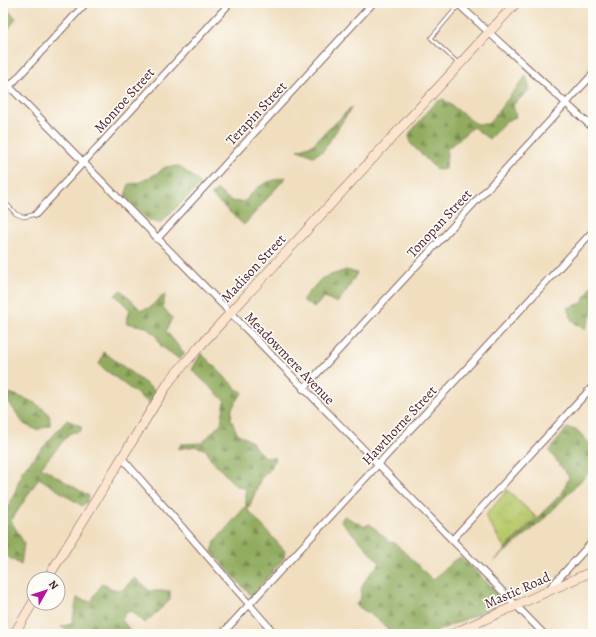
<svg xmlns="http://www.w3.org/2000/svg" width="596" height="637" font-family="Alegreya,serif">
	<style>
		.grass { fill: url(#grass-tufts); stroke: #80744b }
		.forest { fill: url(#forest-firs); stroke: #6e6645 }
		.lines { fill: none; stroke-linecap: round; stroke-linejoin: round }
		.lane-casing { stroke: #84625f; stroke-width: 4.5 }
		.street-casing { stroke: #84625f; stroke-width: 8 }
		.secondary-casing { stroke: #84625f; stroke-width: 10 }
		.lane { stroke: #fff; stroke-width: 3 }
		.street { stroke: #fff; stroke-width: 6 }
		.secondary { stroke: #fbe5cf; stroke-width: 9 }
		.labels { text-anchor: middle; stroke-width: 3.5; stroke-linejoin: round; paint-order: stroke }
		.street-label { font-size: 14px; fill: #4a1f2b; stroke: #fdfcf7 }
	</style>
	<defs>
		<pattern id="grass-tufts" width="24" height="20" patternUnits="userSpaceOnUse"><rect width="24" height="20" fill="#b7c86b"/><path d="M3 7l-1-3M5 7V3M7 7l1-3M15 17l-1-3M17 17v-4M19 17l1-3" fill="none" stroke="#9fab5d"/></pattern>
		<pattern id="forest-firs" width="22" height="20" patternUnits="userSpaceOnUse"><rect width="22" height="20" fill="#91ac5f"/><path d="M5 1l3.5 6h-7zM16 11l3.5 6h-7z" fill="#788b4f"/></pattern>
	</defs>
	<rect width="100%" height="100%" fill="#fdfcf7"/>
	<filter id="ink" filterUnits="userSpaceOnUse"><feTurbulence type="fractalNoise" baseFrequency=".025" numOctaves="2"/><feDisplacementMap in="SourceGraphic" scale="8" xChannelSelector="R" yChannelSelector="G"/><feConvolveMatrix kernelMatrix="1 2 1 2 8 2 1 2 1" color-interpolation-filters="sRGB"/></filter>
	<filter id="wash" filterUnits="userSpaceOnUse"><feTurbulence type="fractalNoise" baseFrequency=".012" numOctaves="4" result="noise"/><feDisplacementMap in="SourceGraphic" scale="16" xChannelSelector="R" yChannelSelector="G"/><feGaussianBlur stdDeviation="0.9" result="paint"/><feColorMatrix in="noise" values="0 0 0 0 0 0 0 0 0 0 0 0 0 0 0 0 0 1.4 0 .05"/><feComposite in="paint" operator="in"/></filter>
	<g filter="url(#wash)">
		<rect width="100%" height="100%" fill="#f0debf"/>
		<path class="grass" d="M507,490L536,517L505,549L485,516Z"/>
		<path class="forest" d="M3,5L16,18L3,37Z
			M526,76L530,89L513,105L516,117L506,121L489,139L473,127L447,149L446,169L437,170L410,143L409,134L436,102L443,99L476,124H488Z
			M352,107L323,151L313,156L298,150L312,145Z
			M179,166L201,184L160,223C145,223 134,206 125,196L129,184L138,183L158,173L165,167Z
			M286,177L244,225L211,195L218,190C227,199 233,204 245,201C259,184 265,182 286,177Z
			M346,270L357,273L347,290L337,303L325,297L314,308L302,300L322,278Z
			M593,284V311L585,330L572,321L567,308L582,303Z
			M121,290L141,310L149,308L165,294L163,307L172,318L166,331L185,354L179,359L161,346L156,335L146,327L126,323L130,310L115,295Z
			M104,352L158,393L149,403L99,365Z
			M201,353L238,390L243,392L232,408L231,419L237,433L252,442L256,449L265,457L275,458L271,469L261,478L248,510L285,551L284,558L253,594L250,595L212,552L215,541L246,506V489L235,485L211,459L206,450L195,446L178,449L181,444L202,443L221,423L225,401L192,370Z
			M8,393C20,396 42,404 49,415C50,417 50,422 50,425L37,430L24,424L8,401Z
			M67,420L81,426V431L70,433L41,467L89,496L87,502L82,506L39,478L11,521L24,543L21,565L3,554V517L14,495L22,471Z
			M567,428L577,430L593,447V468L541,522L493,562L563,492L569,477L549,451Z
			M344,516L364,526L370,524L390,542L395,543L433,580L453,561L461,557L495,590L500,600L494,607L431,634H392L381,622L356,605L361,598C359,583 371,573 380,563L341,521Z
			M135,578L150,591H170V600L145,623L132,611L125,613L122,620L133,634H74L61,627L72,623L77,598L91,602L102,583L112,589L122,590Z"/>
	</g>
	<g filter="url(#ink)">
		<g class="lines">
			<defs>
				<path id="lane" d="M459,64L431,38L459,5
					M3,200L16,214L24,217L36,214"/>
				<path id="street" d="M457,3L593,128
					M3,80L544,634
					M9,87L86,3
					M36,214L230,3
					M157,239L373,3
					M303,389L593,74
					M122,458L275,634
					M452,540L593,386
					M548,590L593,541
					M222,634L593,231"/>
				<path id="secondary" d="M47,579L157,401L171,379L199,347L516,3
					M14,634L34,601
					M452,634L593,571"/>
			</defs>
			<use href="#lane" class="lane-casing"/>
			<use href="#street" class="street-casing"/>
			<use href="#secondary" class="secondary-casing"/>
			<use href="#lane" class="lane"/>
			<use href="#street" class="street"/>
			<use href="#secondary" class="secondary"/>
		</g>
	</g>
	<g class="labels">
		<g class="street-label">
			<text transform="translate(124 100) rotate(-48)" y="5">Monroe Street</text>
			<text transform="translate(256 113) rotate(-47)" y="5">Terapin Street</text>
			<text transform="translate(439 223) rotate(-47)" y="5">Tonopan Street</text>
			<text transform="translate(253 268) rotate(-47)" y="5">Madison Street</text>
			<text transform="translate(290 358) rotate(46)" y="5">Meadowmere Avenue</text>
			<text transform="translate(399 425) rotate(-47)" y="5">Hawthorne Street</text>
			<text transform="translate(517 590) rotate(-24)" y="5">Mastic Road</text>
		</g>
	</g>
	<rect width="596" height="637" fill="none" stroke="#fdfcf7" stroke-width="16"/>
	<g transform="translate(46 591) rotate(51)"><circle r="19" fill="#fdfcf7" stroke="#b5a4a5"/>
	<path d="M0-3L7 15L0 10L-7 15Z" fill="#b5179e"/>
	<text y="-6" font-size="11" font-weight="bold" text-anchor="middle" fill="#4a1f2b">N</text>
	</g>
</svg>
